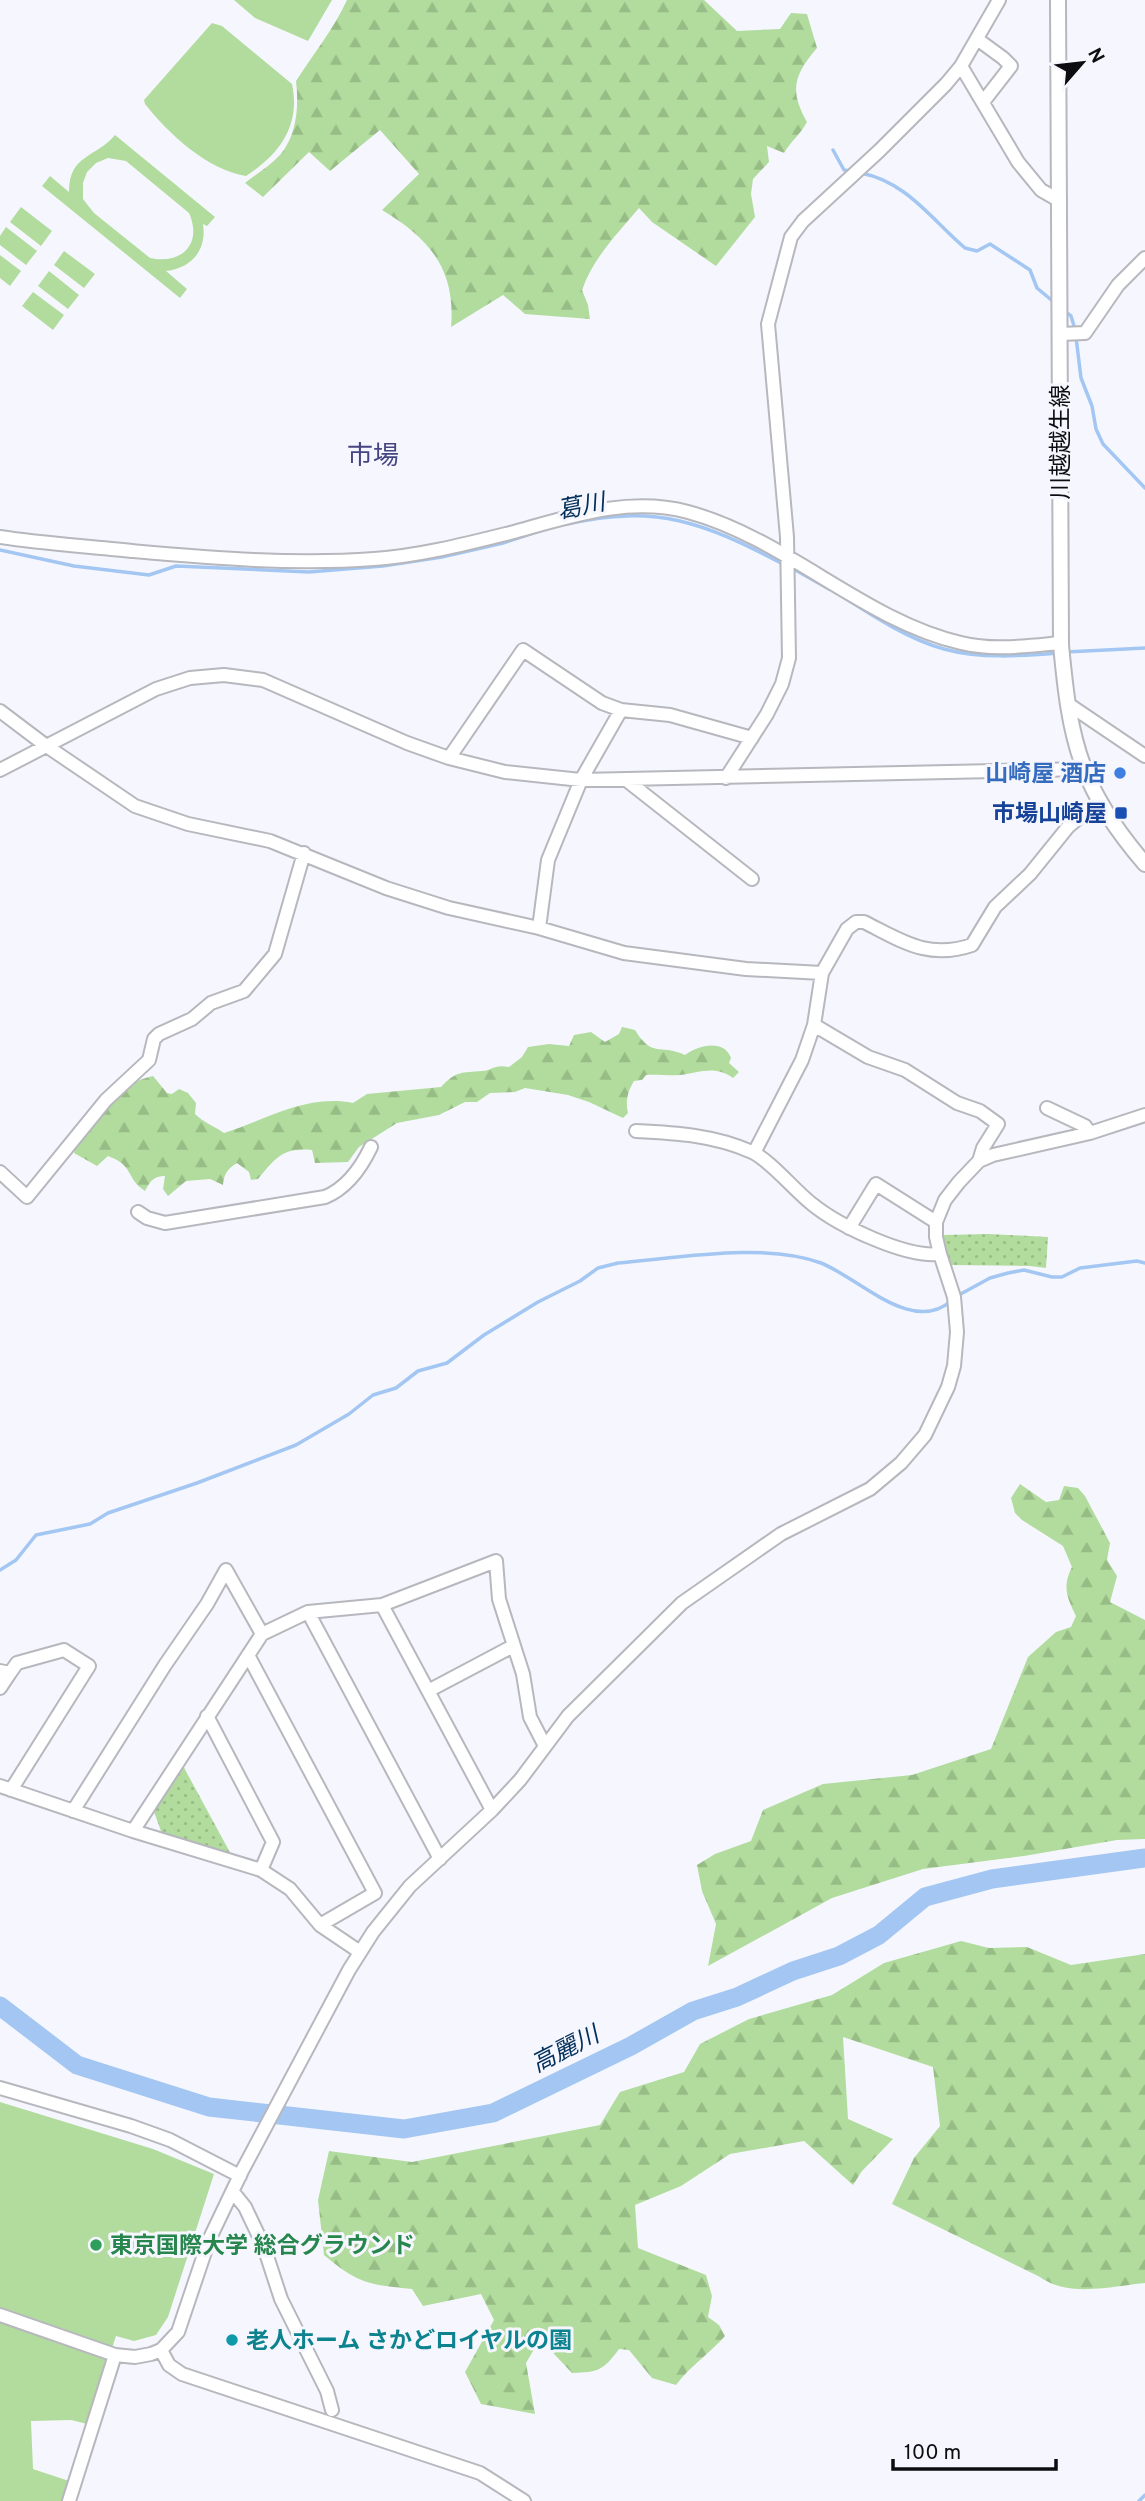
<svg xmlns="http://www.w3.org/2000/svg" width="1145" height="2501" font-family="Overpass,'Noto Sans JP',sans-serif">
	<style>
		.grass { fill: #b1dc9d; fill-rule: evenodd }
		.forest { fill: url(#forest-firs) }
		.park { fill: url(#park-dots) }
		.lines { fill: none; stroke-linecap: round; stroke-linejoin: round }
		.stream { stroke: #a3c7f2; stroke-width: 3.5 }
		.river { stroke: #a3c7f2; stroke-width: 19 }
		.minor-casing { stroke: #b7b7be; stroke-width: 16 }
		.major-casing { stroke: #b7b7be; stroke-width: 18 }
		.minor { stroke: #fff; stroke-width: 12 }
		.major { stroke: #fff; stroke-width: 14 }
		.shop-dot { fill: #3f7fe0; stroke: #f6f7fe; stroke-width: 2.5 }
		.transit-dot { fill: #1a4fb4; stroke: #f6f7fe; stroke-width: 2.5 }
		.leisure-dot { fill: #2e9e5b; stroke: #f6f7fe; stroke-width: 2.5 }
		.culture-dot { fill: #0f9aa8; stroke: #f6f7fe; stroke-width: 2.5 }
		.labels { text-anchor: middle; stroke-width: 6; stroke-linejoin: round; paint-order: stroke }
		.street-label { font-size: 23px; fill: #0d0d10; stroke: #f6f7fe }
		.shop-label { font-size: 23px; font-weight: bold; fill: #366cbe; stroke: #f6f7fe; text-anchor: end }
		.transit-label { font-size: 23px; font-weight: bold; fill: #164399; stroke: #f6f7fe; text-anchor: end }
		.leisure-label { font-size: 23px; font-weight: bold; fill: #27864d; stroke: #f6f7fe; text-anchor: start }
		.culture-label { font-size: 23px; font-weight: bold; fill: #0d838f; stroke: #f6f7fe; text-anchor: start }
		.water-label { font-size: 24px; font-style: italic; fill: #022e5a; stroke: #f6f7fe }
		.quarter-label { font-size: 26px; fill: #454582; stroke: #f6f7fe }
	</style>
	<defs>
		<pattern id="forest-firs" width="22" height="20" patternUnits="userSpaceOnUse" patternTransform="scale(1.75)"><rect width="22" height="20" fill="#b1dc9d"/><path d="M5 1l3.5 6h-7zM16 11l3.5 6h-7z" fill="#97bc86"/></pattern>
		<pattern id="park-dots" width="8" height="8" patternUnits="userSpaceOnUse" patternTransform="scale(1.75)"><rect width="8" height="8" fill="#b1dc9d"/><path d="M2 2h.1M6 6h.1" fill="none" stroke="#97bc86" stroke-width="1.8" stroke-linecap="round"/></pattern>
	</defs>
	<rect width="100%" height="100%" fill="#f6f7fe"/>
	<path class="grass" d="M234,0H332L308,41L255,18Z
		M212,23L222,26L292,84C301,126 279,155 246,176C207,170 168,133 145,104L144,100Z
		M115,135L215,217L207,226L203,224C207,250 192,268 166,271L187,289L180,298L42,186L50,176L69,192C69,154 96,158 115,135ZM108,158L126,161L189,213C203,244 181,265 150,258L94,213L83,199V183L87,172L96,163Z
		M21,207L52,231L41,246L10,222Z
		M6,227L37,251L26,265L0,245V236Z
		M64,251L95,274L84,288L54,265Z
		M0,255L21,271L10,286L0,278Z
		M49,271L79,295L68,309L38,286Z
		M33,292L64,315L53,330L22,306Z
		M0,2102L153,2149L214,2174L168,2317L156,2335L134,2341L116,2336L87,2424L71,2420L31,2421L33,2469L69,2481L62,2501H0Z"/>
	<path class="forest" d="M347,0H704L737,31L780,29L791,13L807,14L817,48C794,75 789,90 807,122C800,135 791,141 784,153L767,146L769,162L753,179L751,194L755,217L716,266L652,222L639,208C618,233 593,258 582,290L588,305L590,319L525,314L503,295L451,327C456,269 429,238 382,210L419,174L380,130L330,171L309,152L263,197L245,183C256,174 270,166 280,155C297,135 299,106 296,81C314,53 333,30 347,0Z
		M622,1027L635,1030C653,1059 659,1043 685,1055C699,1045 724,1039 731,1058L729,1063L739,1072L733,1078C716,1065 700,1072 680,1075C669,1076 658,1074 646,1075L642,1080L634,1081C628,1091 625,1101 628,1113L623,1118L589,1102L568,1095L525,1088L515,1092L490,1093L477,1102H465L439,1115L397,1123L359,1147L348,1162L315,1163L312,1150C282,1147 275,1159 258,1179L251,1180L249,1172L237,1163C227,1169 224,1174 223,1185L210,1179L186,1181L168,1196L163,1189L165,1176C154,1176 150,1181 145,1191C125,1178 135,1166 108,1156L97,1166L74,1153C76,1139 115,1097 128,1086C135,1081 145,1078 153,1076L167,1093L172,1094L179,1089L188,1093L196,1103L195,1114C204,1123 214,1126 224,1133C268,1119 306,1094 353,1103L367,1094L441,1087C457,1070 462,1073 482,1071C494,1070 493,1064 509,1067L522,1057L528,1047L549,1044L569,1046L574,1035L591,1032L605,1042L619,1034Z
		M1020,1484L1046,1502L1059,1500L1064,1486L1078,1488L1085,1496L1110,1543L1107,1560L1117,1576L1110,1602L1145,1620V1839L1117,1840L1024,1856L923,1869L832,1898L708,1966L716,1924L702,1891L697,1865L715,1854L751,1841L763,1810L823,1784L912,1775L991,1749L1028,1657L1056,1632L1071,1627L1076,1616C1067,1597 1062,1587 1072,1567L1063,1546L1022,1520L1015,1513L1011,1498Z
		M961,1941L989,1948L1027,1947L1071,1965L1145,1954V2283C1112,2286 1069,2298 1040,2277L892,2204L914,2158L940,2126L933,2067L843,2037L848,2119L893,2139L862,2171L853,2185L804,2141L730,2154L681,2186L635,2205L638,2248L706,2275L712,2296L708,2317L719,2325L725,2336C709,2354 690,2366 676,2385L652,2378L629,2350L619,2349C603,2371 598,2372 572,2373L540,2339L526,2363L535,2414L481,2404L465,2372L494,2320L481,2294L423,2306L412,2289C369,2285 357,2283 324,2255L318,2200L329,2151L412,2162L600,2125L620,2092L684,2072L700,2044L749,2019L832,1995L884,1963Z"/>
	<path class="park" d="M989,1234L1048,1237L1046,1268L1030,1266L950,1265L942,1235Z
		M182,1764L232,1856L162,1834L153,1809Z"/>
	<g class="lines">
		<path class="stream" d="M833,150L844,170L850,171
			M861,173C907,182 931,219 965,248L977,251L990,244L1030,270L1037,288L1055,303
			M1063,310L1071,316L1075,329
			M1076,337L1081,378L1092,406L1096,429L1103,444L1145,488
			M567,524C658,504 702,522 783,564
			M0,550L74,566L149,575L176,566L309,572L383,566L442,557L503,543L536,532
			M790,567L829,589
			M842,596C873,616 908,639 944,649C980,659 1021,656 1058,653
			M1066,652L1145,648
			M957,1296L990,1278L1008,1273L1024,1270L1052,1277H1062L1080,1268L1137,1261L1145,1263
			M0,1570L16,1560L36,1535L90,1524L108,1513L197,1483L296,1445L349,1414L373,1395L396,1388L418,1371L447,1363L484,1335L538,1302L580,1281L598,1268L618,1263C678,1258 764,1242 821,1263C859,1278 912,1335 951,1301
			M1139,2501L1145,2495"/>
		<path class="river" d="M0,2006L77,2065L209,2107L404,2129L493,2113L631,2046L693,2011L737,1997L793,1971L839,1956L879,1935L925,1897L992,1879L1145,1858"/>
		<defs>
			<path id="minor" d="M977,39L1003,58L1011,66L983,102
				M961,66L1018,162L1041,190L1060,201
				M1060,334L1085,333L1118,285L1145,258
				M0,537C44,544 88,546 132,551C213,558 293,565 374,559C419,556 466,544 510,533C569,517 627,496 688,512C787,539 863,620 961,643C993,651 1028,646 1060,643
				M1068,704L1145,756
				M0,711L45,745L135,806L188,824L270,841L386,888L449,908L539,928L624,953L746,969L822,973
				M449,758L523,650L602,703L621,710L670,715L752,738
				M0,770L156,689L190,678L224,675L263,680L407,743L449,758L505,772L581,780L1084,769
				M726,778L767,714L782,684L789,658L787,537L768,324L791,237L803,221L879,151L946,84L961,66L999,0
				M625,779L752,879
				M539,928L548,860L581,780L621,710
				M814,1025L868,1057L905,1070L957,1103L980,1111L998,1124L983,1148L979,1161
				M1047,1108L1085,1126L1090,1133
				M636,1131C676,1133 714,1135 752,1152C770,1160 795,1191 812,1204C839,1226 906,1258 940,1254
				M754,1153L802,1060L814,1025L822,973L847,929L856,922H864C902,941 928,960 972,945L995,907L1030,874L1068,827L1100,800
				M0,1172L27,1197L106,1100L149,1060L154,1039L159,1034L192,1019L211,1003L244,991L275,954L304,853
				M138,1212L147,1218L165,1223L325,1197C347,1188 361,1168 371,1147
				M849,1228L876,1184L936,1222
				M382,1605L492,1810
				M308,1612L440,1859
				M248,1655L375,1893L320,1925
				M0,1671L10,1673L17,1663L64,1650L89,1666L11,1790
				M0,1688L10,1673
				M428,1691L513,1646
				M207,1716L273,1842L261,1870
				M0,1786L133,1831L261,1870L290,1889L320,1925L360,1952
				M73,1811L165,1665L207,1604L226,1570L262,1634
				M133,1831L262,1634L308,1612L382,1605L496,1561L499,1599L523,1674L530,1717L545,1746
				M0,2088L131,2126L170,2140L240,2176
				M233,2192L245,2207L264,2247L281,2299L327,2391L332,2410
				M0,2315L115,2355L135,2357L151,2354L161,2350L178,2332L209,2240L242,2171L349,1970L373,1932L410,1886L492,1810L520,1780L568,1716L682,1603L781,1534L870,1489L901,1463L925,1435L948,1387L954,1366L957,1332L954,1297L940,1254L936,1237V1222L945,1200L959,1182L979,1161L993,1155L1090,1133L1145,1115
				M161,2350L169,2365L182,2374L480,2473L524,2501
				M69,2501L115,2355"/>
			<path id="major" d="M1058,0L1061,645C1065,686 1069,729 1084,768C1097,803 1121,836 1145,864"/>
		</defs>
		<use href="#minor" class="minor-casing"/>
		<use href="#major" class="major-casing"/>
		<use href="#minor" class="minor"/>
		<use href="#major" class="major"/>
	</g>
	<circle class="shop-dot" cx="1120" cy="773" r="7"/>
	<rect class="transit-dot" x="1114" y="806" width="14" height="14" rx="3.5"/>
	<circle class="leisure-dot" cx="96" cy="2245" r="7"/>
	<circle class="culture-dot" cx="232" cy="2340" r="7"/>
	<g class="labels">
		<g class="street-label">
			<text transform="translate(1060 442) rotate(-90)" y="8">川越越生線</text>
		</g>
		<g class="shop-label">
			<text x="1106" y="781">山崎屋 酒店</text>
		</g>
		<g class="transit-label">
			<text x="1107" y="821">市場山崎屋</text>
		</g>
		<g class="leisure-label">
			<text x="110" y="2253">東京国際大学 総合グラウンド</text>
		</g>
		<g class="culture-label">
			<text x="246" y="2348">老人ホーム さかどロイヤルの園</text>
		</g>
		<g class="water-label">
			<text transform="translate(581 506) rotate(-11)" y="8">葛川</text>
			<text transform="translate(565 2049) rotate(-27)" y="8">高麗川</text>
		</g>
		<g class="quarter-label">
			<text x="373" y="464">市場</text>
		</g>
	</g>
	<g transform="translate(1082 63) rotate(62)" stroke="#f6f7fe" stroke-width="5" paint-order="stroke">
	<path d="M0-5L12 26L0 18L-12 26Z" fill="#0d0d10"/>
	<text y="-10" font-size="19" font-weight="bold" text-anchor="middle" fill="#0d0d10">N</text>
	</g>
	<path d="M893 2459v10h163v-10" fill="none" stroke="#0d0d10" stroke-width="3.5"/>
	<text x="904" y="2459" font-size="21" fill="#0d0d10" stroke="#f6f7fe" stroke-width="5" paint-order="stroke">100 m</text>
</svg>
